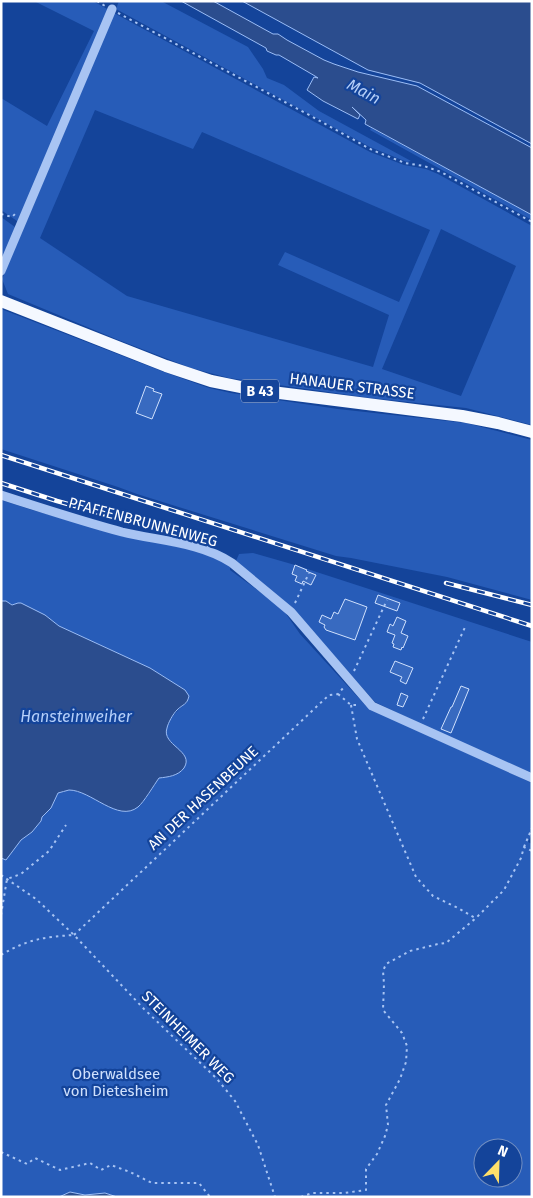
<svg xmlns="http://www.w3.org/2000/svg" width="533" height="1198" font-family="'Fira Sans',sans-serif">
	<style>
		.green { fill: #275cb8; fill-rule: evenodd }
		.water { fill: #2b4d8e; stroke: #9bbdf6 }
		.building { fill: #386ac0; stroke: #d0e1fd }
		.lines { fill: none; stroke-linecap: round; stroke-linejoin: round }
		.path { stroke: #a8c4f3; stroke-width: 2; stroke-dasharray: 2.5 4; stroke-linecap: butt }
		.minor { stroke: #a8c4f3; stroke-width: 9 }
		.major { stroke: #f4f8ff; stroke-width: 12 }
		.rail-casing { stroke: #fff; stroke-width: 4.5 }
		.rail { stroke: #14449a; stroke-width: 2.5; stroke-dasharray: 8; stroke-linecap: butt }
		.labels { text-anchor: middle; stroke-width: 4.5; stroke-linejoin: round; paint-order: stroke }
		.shield { fill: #14449a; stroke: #b8c7e1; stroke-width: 1 }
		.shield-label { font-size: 14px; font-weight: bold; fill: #fff }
		.street-label { font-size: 15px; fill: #fff; stroke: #14449a }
		.park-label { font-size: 15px; fill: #d0e1fd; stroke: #14449a }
		.water-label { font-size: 16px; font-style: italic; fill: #b5cff9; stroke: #14449a }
	</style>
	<rect width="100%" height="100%" fill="#14449a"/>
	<path class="green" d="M34,1H93L109,10L20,223L1,210V98L47,126L94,31Z
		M119,1H161L248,47L263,69L267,78L284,85L319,111L411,161L407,162L370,147L116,9Z
		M114,13L370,152L404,165L426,169L438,174L532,226V425L466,408L370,398L229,378L191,368L116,339L8,294L2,279L81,93ZM95,110L193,149L202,132L430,230L399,302L285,252L278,265L389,315L373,367L127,296L40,238ZM441,229L516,266L461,396L382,369Z
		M371,128L532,215V220L370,130Z
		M1,217L15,227L1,263Z
		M1,309L164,372L209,388L231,393L338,409L466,423L532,440V600L447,577L351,558L336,556L137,494L118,487L1,449Z
		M1,500L32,510L110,532L210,554L230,565V570L282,608L300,634L366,706L375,711L532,783V834L528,842L532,844V1197H1V858L6,860L21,840L32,832L41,821L42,817L51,808L58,793C62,792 66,790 70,790C81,790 109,806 122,811C140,814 150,792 159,778L172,776L175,746C172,742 167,738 166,732C165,722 180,708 187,702L185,690L150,668L59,626L45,615L18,603L13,605L6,601H1ZM483,1148H513V1178H483Z
		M253,553L295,565L532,642V773L454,740L375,702L290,606L236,561L239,554Z"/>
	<path class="water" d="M181,1H213L273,34H278L287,40L324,60L334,64L358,72L417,86L532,148V215L365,124L366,120L352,107L360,115L358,119L323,101L307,90L314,77L318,78L315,76L279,55H276L267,51L266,48Z
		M242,1H532V144L420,83L368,70Z
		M1,601H6L12,605L18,603H21L45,615L59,626L150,668L185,690L189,696C187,705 183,704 177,710C173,714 168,723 167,728C161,745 195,751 184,768C178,776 168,777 159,778C154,785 144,802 138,807C118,823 91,790 69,790C65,791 62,792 58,793L51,808L42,817L41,821L32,832L21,840L6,860L1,858Z
		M70,1192L85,1195L105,1193L117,1197H59Z"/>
	<path class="building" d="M146,386L154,389L153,391L162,394L152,419L136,413Z
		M295,565L307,570L306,571L316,575L311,585L303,581L302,584L295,581L297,576L292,574Z
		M378,595L400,603L397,611L375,603Z
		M345,599L367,607L355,640L326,630L324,627L325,625L319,622L322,615L331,619L334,612L338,614Z
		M397,617L406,621L401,633L408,636L403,648L402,647L401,650L393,647L394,644L392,643L395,635L387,632L390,624L393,626Z
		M395,661L413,668L406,684L400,681L402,677L390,672Z
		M461,686L469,689L451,733L441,729L451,707H452Z
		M401,693L408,696L403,707L397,705Z"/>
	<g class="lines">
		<path class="path" d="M97,1L105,6
			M118,13L311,116L372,150L405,163L424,166L441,172L532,222
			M1,214L12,217L15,214
			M295,603L309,573
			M354,671L387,600
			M338,694L351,705H359
			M351,705L357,739L416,877L433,896L458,908L475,918
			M423,719L466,625
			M524,847L532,828
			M1,875L36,899L74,935L144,1009L217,1079L235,1101L258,1145L275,1197
			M1,915L7,879L21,874L49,851L66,825
			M74,935L329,695L338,694L344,687
			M1,955C28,939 44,937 74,935
			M1,1152L27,1164L35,1158L60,1170L90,1163L101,1170L111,1165L130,1172L152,1183H199L210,1197
			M301,1197L312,1193H344L366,1190V1169L377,1154L385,1136L388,1125L386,1105L400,1079L406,1062L407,1046L402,1033L383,1010L384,984L383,971L386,964L410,951L438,944L446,943L476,918L504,890L521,858L524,847L532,851"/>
		<path class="minor" d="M1,271L112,9
			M1,495C41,508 81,521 122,532C159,541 200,542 232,563L291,612L372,706L532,778"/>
		<path class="major" d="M1,301L166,366L211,381L256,390L462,416L498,423L532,432"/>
		<defs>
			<path id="rail" d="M1,455L532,626
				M1,483L57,501L135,523
				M446,583L532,605"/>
		</defs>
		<use href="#rail" class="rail-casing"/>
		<use href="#rail" class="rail"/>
	</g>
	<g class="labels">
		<rect class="shield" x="241" y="379.5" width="38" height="23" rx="4"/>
		<g class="shield-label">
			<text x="260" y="396">B 43</text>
		</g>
		<g class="street-label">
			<text transform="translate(352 386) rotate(7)" y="5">HANAUER STRASSE</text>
			<text transform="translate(143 522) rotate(15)" y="5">PFAFFENBRUNNENWEG</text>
			<text transform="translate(203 798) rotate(-43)" y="5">AN DER HASENBEUNE</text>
			<text transform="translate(188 1037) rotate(45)" y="5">STEINHEIMER WEG</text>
		</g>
		<g class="park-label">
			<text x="116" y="1079">Oberwaldsee<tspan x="116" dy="17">von Dietesheim</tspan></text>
		</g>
		<g class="water-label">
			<text transform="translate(364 91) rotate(28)" y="6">Main</text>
			<text x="76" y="722">Hansteinweiher</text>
		</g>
	</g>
	<rect width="533" height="1198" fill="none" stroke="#ffffff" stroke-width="5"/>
	<g transform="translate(498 1163) rotate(23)"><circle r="24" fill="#14449a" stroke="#728fc2"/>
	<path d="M0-4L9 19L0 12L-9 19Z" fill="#ffe06a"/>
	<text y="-8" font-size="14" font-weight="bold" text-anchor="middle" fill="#ffffff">N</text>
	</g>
</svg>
